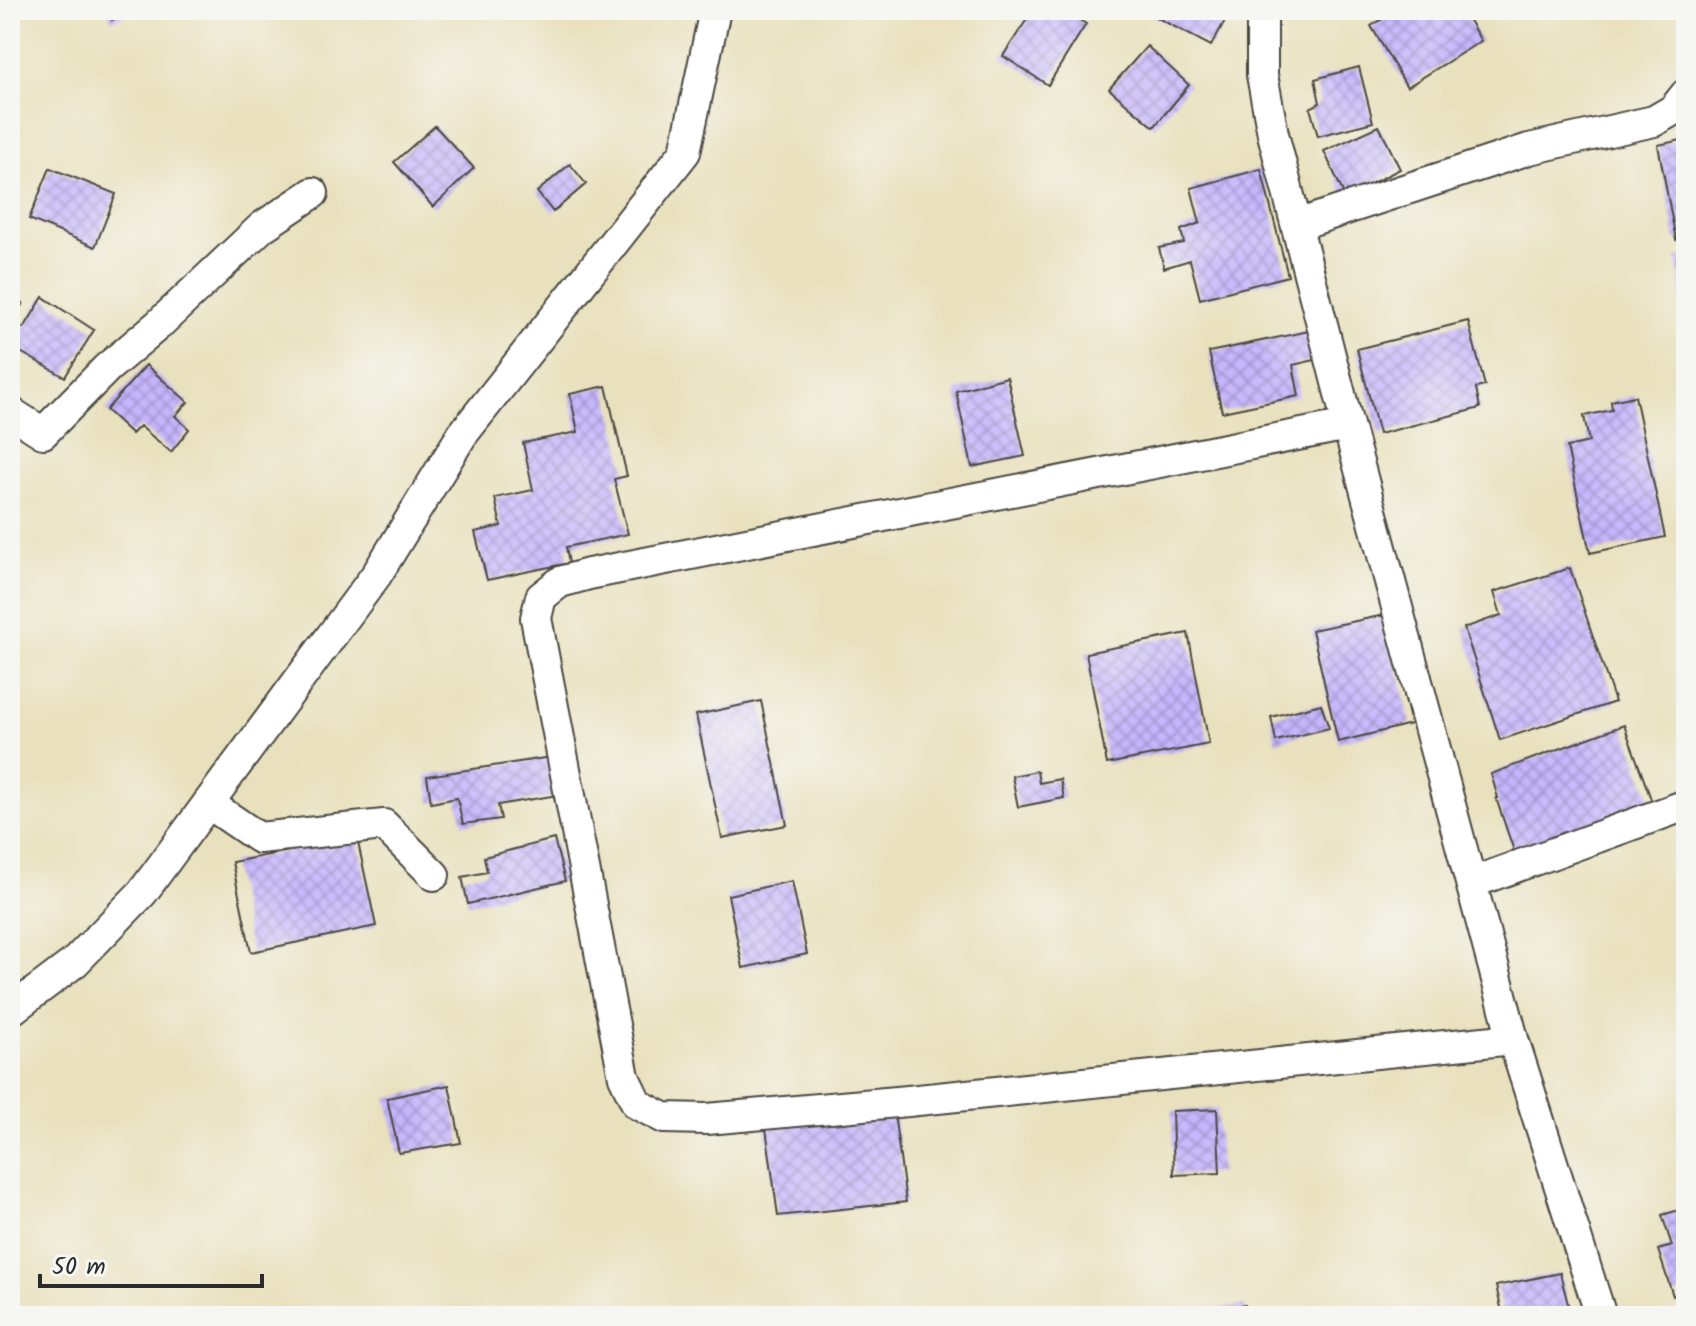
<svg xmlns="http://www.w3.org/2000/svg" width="1696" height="1326" font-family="Kalam,sans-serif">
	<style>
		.building { fill: url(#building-cross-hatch) }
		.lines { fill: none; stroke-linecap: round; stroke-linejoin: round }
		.minor-casing { stroke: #484641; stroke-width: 34 }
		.minor { stroke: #fff; stroke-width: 30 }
	</style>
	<defs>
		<pattern id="building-cross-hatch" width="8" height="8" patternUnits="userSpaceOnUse" patternTransform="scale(2)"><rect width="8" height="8" fill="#c6b6fd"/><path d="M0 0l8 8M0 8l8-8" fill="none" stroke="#a194cd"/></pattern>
	</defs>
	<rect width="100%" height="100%" fill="#f6f6f2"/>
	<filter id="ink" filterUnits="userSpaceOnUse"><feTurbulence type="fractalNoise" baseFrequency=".0125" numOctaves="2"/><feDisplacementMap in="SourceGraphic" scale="16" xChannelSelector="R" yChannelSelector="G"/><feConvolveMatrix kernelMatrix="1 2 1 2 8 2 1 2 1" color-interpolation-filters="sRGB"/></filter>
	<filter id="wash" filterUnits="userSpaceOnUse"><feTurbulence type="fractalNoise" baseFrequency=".006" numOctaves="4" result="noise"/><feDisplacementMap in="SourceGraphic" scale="32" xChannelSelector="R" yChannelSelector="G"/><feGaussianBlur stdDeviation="1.8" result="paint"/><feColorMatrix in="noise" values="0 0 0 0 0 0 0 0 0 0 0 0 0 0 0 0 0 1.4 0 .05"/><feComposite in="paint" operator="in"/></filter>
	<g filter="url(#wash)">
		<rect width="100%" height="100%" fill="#e9e1be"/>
		<g id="blocks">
			<path class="building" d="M107,10H138L112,20Z
				M1033,10H1063L1086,24L1048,85L1003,56Z
				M1154,10H1226L1230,12L1211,46L1152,15Z
				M1397,10H1463L1481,41L1407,87L1371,26Z
				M1147,46L1189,85L1154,127L1109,89Z
				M1359,67L1373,122L1318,136L1310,108L1320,103L1315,79Z
				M435,126L474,168L433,207L394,162Z
				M1379,126L1400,169L1345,197L1324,151Z
				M1686,139V238L1676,240L1658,145Z
				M570,164L586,184L553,212L537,192Z
				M50,168L116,194L95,247L29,219Z
				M1261,169L1288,276L1200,299L1190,260L1164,268L1159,248L1184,243L1181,230L1200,223L1191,188Z
				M1686,257V310H1684L1677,258Z
				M10,295L23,303L11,322L24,328L43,297L94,330L65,377L15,349L10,354Z
				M1468,321L1485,386L1476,388L1480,408L1379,434L1357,349Z
				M1309,331L1315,360L1293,365L1299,396L1222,412L1209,352Z
				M146,365L188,402L175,416L189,429L171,452L140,426L132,434L106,410Z
				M1007,377L1025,456L972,467L956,391Z
				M606,386L627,476L614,479L628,534L566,547L569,563L487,580L475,532L501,526L495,498L533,490L523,443L578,432L570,394Z
				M1635,396L1665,537L1590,553L1567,447L1589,442L1584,416L1612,410L1611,401Z
				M1570,568L1615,702L1500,740L1464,628L1501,615L1494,592Z
				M1385,615L1411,724L1338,742L1312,630Z
				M1188,633L1209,744L1107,764L1086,653Z
				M761,701L787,825L722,838L696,715Z
				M1321,704L1329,728L1276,741L1271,717Z
				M1624,725L1652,802L1515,854L1496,798H1498L1491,774Z
				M552,757L558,795L498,805L501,819L463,824L457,798L431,803L427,776Z
				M1037,771L1039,783L1060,779L1064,798L1018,807L1012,776Z
				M357,838L376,926L251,952L232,862Z
				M554,839L565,881L468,904L462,877L487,872L484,857Z
				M792,881L807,954L743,968L728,895Z
				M449,1085L461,1143L399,1153L387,1098Z
				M1217,1109L1220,1173L1174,1175L1172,1111Z
				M894,1113L906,1202L778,1216L766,1128Z
				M1686,1208V1291L1673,1296L1658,1250L1672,1246L1662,1215Z
				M1560,1273L1571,1316H1503L1496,1286Z
				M1245,1305L1247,1316H1179V1314Z"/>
		</g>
	</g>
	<g filter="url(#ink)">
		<use href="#blocks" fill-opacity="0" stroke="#484641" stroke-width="2"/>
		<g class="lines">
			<defs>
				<path id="minor" d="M1262,10V75L1273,134L1348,425L1513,1039L1601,1316
					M1297,225L1529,149L1654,121L1673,110L1685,95
					M10,412L43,433L107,368L158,325L262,227L313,193
					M1348,425L589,574L560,582L541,597L536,618L624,1077L637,1104L664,1118L707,1119L908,1101L1513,1039
					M208,803L259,838L384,825L434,875
					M1471,883L1686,805
					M10,1011L75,962L142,893L377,574L462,435L685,152L715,10"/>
			</defs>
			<use href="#minor" class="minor-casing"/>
			<use href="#minor" class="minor"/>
		</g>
	</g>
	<rect width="1696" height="1326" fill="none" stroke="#f6f6f2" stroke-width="40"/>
	<path d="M40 1274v12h222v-12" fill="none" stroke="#2b2b2b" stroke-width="4"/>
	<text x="52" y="1274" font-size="24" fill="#2b2b2b" stroke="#f6f6f2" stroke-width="6" paint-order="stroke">50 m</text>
</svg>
